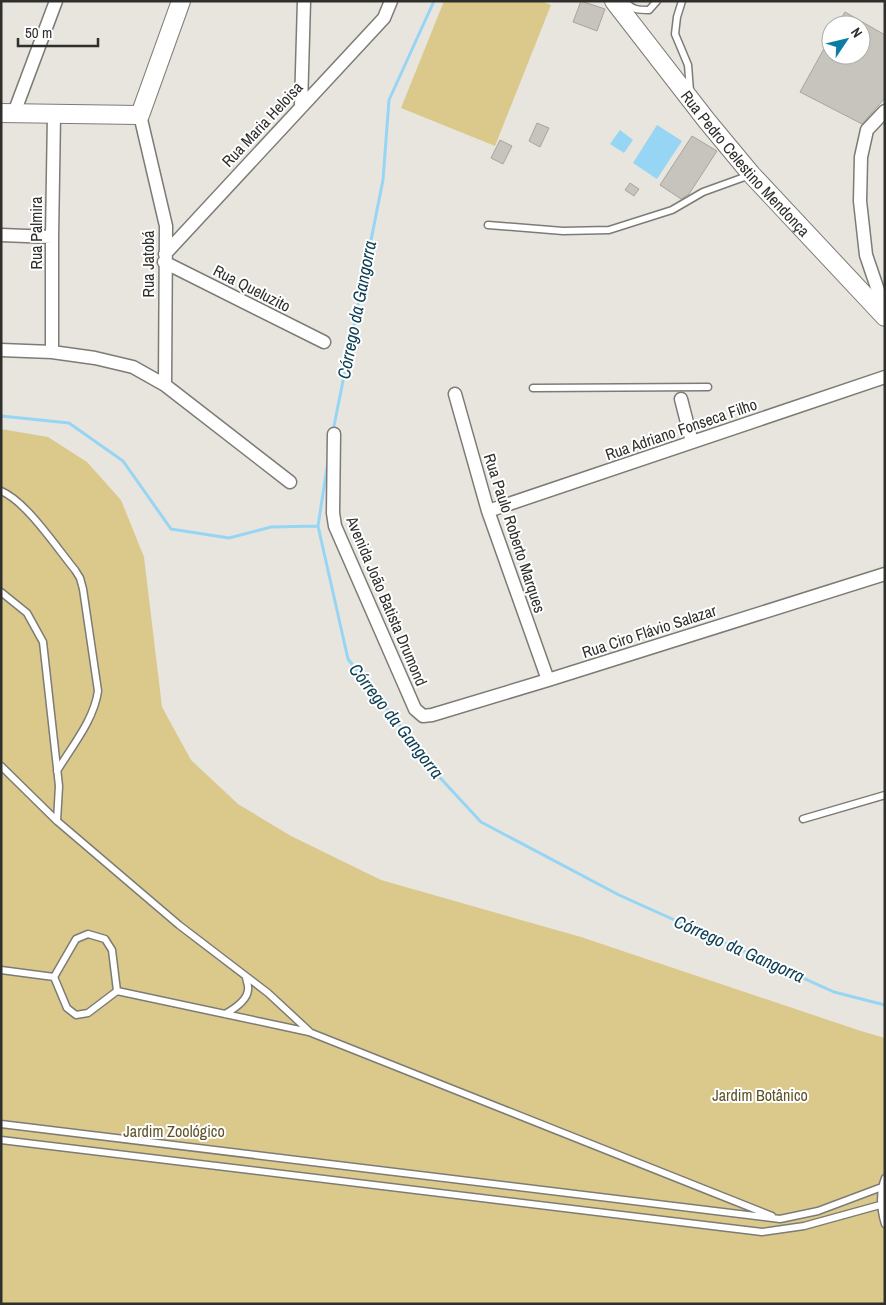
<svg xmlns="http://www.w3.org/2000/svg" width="886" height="1305" font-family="'Archivo Narrow',sans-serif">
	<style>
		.green { fill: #dbc98b }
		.water { fill: #97d5f4 }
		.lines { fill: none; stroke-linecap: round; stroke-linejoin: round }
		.stream { stroke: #97d5f4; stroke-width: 3 }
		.building { fill: #c6c4bd; stroke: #a7a59e }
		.lane-casing { stroke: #7d7b75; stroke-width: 9 }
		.street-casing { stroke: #7d7b75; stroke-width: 15 }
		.secondary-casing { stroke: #7d7b75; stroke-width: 20 }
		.lane { stroke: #fff; stroke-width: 6 }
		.street { stroke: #fff; stroke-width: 12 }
		.secondary { stroke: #fff; stroke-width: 18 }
		.labels { text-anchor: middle; stroke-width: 4; stroke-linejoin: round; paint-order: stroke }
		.street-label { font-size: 16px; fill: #2f2f2c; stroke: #fff }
		.park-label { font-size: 16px; fill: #5f5328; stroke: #fff }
		.water-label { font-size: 18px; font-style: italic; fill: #0e4156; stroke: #fff }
	</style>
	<rect width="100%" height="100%" fill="#e7e5de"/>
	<path class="green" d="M444,1H541L551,5L495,146L401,108Z
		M1,429L48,437L87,462L121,500L144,557L162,707L191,760L238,804L291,836L381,880L581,937L861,1031L885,1038V1304H1Z"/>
	<path class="water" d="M657,125L682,141L657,179L633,163Z
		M620,130L633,140L624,153L610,144Z"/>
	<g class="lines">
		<path class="stream" d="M1,416L69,423L123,461L171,529L229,538L271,527L318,526
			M333,431L383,180L389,100L434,1
			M328,461L318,526L348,659L405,732L420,756L481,822L619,895L834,992L885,1005"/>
	</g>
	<path class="building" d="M581,1L605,9L597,31L573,22Z
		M845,12L885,35V98L862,124L800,92L831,36V55H861V25H837Z
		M537,123L549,128L540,147L529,141Z
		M692,136L717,151L689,194L681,199L660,185Z
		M500,140L512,146L503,164L491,158Z
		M630,183L639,189L634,196L625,190Z"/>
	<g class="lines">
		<defs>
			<path id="lane" d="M682,1L677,17L675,34L688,65L690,91
				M626,2C632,10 639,10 649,10L657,1
				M488,225L563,231L609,230L672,210L703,192L750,175
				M533,388L708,387
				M1,491C26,501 57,548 75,570L80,578L83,589L98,691C94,720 72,746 57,771
				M1,592L27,613L43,642L59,786L57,821
				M1,766L57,821L179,925L268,993L309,1031
				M803,819L885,795
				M88,934L105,939L112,950L117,991L88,1013L76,1015L67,1008L54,977L76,939Z
				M1,970L54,977
				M117,991L309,1032L772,1216
				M225,1014C234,1009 247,1001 248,990C249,986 246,980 246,977
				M1,1124L780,1219L818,1211L882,1187
				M1,1140L762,1232L804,1226L880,1205
				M885,1178C879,1194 880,1208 885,1224"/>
			<path id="street" d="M301,106L304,1
				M885,111L867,130L861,157L860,201L866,255L885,311
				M14,113L56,1
				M140,115L166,226L165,385
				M1,235L52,237
				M165,254L384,18L391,1
				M164,262L324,342
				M1,350L52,352L95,358L133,367L165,385L290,482
				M52,352V237L54,115
				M455,394L488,511L548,680
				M681,399L692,442
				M334,434L333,513L335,526L415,709L423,716L432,715L548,680L885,574
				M488,511L885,377"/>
			<g id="secondary">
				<path id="s1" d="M614,1L707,121L751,174L885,317"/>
				<path d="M1,113L140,115L181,1"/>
			</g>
		</defs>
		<use href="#lane" class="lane-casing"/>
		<use href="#street" class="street-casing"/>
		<use href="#secondary" class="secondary-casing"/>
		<use href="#lane" class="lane"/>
		<use href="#street" class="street"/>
		<use href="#secondary" class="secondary"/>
	</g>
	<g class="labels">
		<g class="street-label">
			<text transform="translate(262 124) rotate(-47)" y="6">Rua Maria Heloisa</text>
			<text dy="6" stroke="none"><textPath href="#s1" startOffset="209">Rua Pedro Celestino Mendonça</textPath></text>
			<text transform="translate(36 233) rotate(-90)" y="6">Rua Palmira</text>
			<text transform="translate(148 264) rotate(-90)" y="6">Rua Jatobá</text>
			<text transform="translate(252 288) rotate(27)" y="6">Rua Queluzito</text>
			<text transform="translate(681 429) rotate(-19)" y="6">Rua Adriano Fonseca Filho</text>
			<text transform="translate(515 533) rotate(72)" y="6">Rua Paulo Roberto Marques</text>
			<text transform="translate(387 601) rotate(67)" y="6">Avenida João Batista Drumond</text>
			<text transform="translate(649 631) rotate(-18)" y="6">Rua Ciro Flávio Salazar</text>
		</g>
		<g class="park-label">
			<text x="760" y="1101">Jardim Botânico</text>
			<text x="174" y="1137">Jardim Zoológico</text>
		</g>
		<g class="water-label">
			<text transform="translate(357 310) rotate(-79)" y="6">Córrego da Gangorra</text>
			<text transform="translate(396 721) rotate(52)" y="6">Córrego da Gangorra</text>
			<text transform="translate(739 949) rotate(24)" y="6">Córrego da Gangorra</text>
		</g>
	</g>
	<rect width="886" height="1305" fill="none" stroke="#2f2f2c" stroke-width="5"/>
	<g transform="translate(846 40) rotate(55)"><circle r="24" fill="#ffffff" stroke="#acacab"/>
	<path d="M0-4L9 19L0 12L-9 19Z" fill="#0c7ca5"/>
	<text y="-8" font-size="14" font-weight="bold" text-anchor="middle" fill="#2f2f2c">N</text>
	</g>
	<path d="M18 38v8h80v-8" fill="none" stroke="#2f2f2c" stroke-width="2.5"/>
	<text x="25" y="38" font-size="15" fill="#2f2f2c" stroke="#ffffff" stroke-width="4" paint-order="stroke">50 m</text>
</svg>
